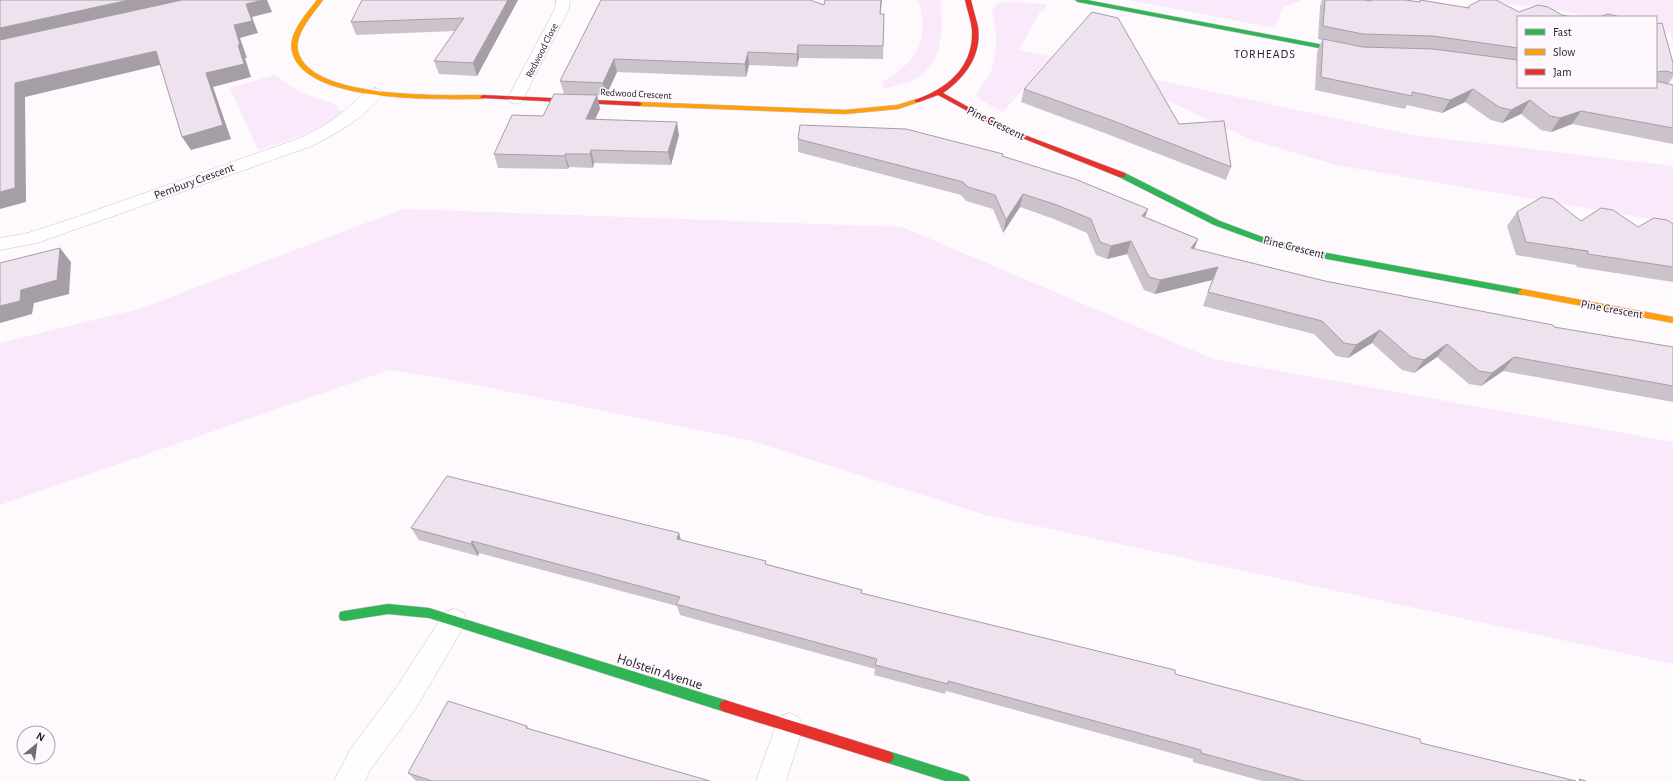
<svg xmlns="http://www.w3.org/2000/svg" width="1673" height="781" font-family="'Alegreya Sans',sans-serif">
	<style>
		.green { fill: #fae8fb }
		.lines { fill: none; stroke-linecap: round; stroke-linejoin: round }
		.lane-casing { stroke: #c8c4c9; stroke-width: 1 }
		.street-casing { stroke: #c8c4c9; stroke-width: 1 }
		.fast-casing { stroke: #c8c4c9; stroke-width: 1 }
		.slow-casing { stroke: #c8c4c9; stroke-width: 1 }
		.jam-casing { stroke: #c8c4c9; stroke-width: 1 }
		.lane { fill: #fffeff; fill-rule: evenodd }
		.street { fill: #fffeff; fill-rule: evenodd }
		.fast { fill: #30b455; fill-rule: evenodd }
		.slow { fill: #ff9f0a; fill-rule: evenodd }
		.jam { fill: #e5322d; fill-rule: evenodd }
		.wall { fill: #ccc2cc }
		.shaded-wall { fill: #a69ea6 }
		.building { fill: #ede2ed; stroke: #a69ea6 }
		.labels { text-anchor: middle; stroke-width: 3; stroke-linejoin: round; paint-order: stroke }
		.far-street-label { font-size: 10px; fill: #242025; stroke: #fef8fe }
		.far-quarter-label { font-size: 12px; letter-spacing: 1px; fill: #242025; stroke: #fef8fe }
		.street-label { font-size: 12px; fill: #242025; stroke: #fef8fe }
		.near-street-label { font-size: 14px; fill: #242025; stroke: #fef8fe }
	</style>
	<rect width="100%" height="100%" fill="#fdf9fd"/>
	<path class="green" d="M918,0H940L941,3C942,30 944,60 918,78C911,83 892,86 883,89V81C917,63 931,38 918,0Z
		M1129,0H1302L1283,7L1275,28Z
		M1479,0H1673V46L1671,33L1656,30V17H1591L1559,10Z
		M1004,2L1047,4L1044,11L1040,12L1019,50L1413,135L1673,166V223L1336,165L1252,140L1157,96L1044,64L1003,112L981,100L976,95C979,86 988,80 991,71C998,51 997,29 992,9L997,4Z
		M275,75L300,92L337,105V111L344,110C322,132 286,140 258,150L230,88Z
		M403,209L902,227L1213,359L1673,442V664L986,515L752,441L441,378L389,370L0,505V343L139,309Z"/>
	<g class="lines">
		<defs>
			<path id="lane" d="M454,609L463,612L467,621L416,708L370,770L365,781H334L350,750L396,688L445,612Z"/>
			<path id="street" d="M556,0H570L569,9L523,99L521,102L515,104L509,102L507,99L555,9Z
				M375,88L381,90L383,93C367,117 337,133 312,146L37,243L0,250V238L28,233L74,218L300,138C313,132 326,125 338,116C349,109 363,91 375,88Z
				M789,713L799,717L803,727L786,781H756L779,717Z"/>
			<path id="fast" d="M1075,0H1087L1350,50L1353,52L1350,54L1078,2Z
				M1119,173H1125L1220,221L1268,239L1327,253L1522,289L1526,292L1522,295L1327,259L1263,243L1214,225L1119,177Z
				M388,604L429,608L725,700L729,702L731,706L729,710L725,712L429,618L388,614L344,621L340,620L339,616L340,612L344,611Z
				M888,751L964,775L968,777L970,781H945L888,763L884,761L882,757L884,753Z"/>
			<path id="slow" d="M317,0H323C314,13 294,34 298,51C310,100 443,95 483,95L486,97L483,99C441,99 303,104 292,51C288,33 307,13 317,0Z
				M917,99L920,101L919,102L898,109L845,114L639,106L636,104L639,102L845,110L897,105Z
				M1522,289L1673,317V323L1519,294L1518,292Z"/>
			<path id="jam" d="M965,0H971C973,9 976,18 978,27C982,55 965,78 943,93L1006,128L1125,173V177H1119L1002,130L938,95L919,102H915V100C947,89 974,67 972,30C971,20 967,10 965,0Z
				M483,95L639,102L642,104L639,106L481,98L480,97Z
				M725,700L888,751L892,753L894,757L892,761L888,763L725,712L721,710L719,706L721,702Z"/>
		</defs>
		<use href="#lane" class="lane-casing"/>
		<use href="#street" class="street-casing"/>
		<use href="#fast" class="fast-casing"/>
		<use href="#slow" class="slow-casing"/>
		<use href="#jam" class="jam-casing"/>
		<use href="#lane" class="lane"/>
		<use href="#street" class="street"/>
		<use href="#fast" class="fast"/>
		<use href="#slow" class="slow"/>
		<use href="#jam" class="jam"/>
	</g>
	<path class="wall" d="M362,0H518L477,76L439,74L434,61L455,31L356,35L351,22Z
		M601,0L824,5L882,0L880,14H884L883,59L799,58L797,67L749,65L746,77L617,72L606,96L597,95L600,109L595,119L679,135L671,165L594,163L593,168L569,167L568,169L498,168L494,154L543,116L564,94L560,81Z
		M1322,0L1368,1L1369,0H1405L1419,2L1420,0L1468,8L1469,6L1518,17V87H1656V24L1673,63V77L1668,84L1673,85V144L1572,124L1551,132L1541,130L1521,114L1502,123L1491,120L1465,102L1442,113L1407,105L1405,109L1315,90L1317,52L1322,40L1318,39L1320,6Z
		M1024,89L1179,124L1231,167L1226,180L1107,134L1021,102Z
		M798,139L1003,157L1148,209L1145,217L1198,239L1194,249L1325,281L1554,327L1673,347V402L1503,371L1481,386L1469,384L1437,357L1414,373L1402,370L1372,343L1348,358L1336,356L1314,334L1203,306L1212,280L1155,294L1144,290L1127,254L1107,259L1096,255L1087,233L1054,219L1020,207L1003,233L993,209L966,201L961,195L798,152Z
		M1517,212L1638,227L1673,224V282L1577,267L1576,265L1516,255L1507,226Z
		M411,528L679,533L681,540L766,564L862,590V593L1175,674L1421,743L1576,781H1262L1193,762V759L946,691L945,694L874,675L875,669L680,615L677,606L479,553L478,556L419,540Z
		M527,726L530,729L710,781H416L408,773Z"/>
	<path class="shaded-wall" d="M129,0H194L0,42V28Z
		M263,0H267L272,12L252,17L258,33L240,38L247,58H245L251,77L213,87L231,139L191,150L182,137L206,73L246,4Z
		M508,0H518L477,76L473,63Z
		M881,0H882L879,27L880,14Z
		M798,45L799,58L797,67V54Z
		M156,51L164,64L25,97L26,202L0,209V192L15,83Z
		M748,52L749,65L746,77L745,64Z
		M614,59L617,72L606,96L603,83Z
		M1473,89L1465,102L1442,113L1450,100Z
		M597,95L600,109L589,132L586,119Z
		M1530,100L1521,114L1502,123L1511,110Z
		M1581,111L1572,124L1551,132L1560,118Z
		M677,122L679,135L671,165L668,152Z
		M591,150L594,163L593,168L590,154Z
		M565,154L569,167L568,169L565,156Z
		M1023,194L1020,207L1003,233L1006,220Z
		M1148,209L1143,222L1142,216Z
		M1198,239L1193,252L1191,248Z
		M1131,241L1127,254L1107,259L1111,246Z
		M60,248L71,262L69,294L34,303L32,314L0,323V306L21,290Z
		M1218,267L1212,280L1155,294L1160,280Z
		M1380,330L1372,343L1348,358L1356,345Z
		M1447,344L1437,357L1414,373L1424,360Z
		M1514,357L1503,371L1481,386L1492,373Z
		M679,533L682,545L677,539Z
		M472,541L479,553L478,556L471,544Z"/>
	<path class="building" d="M0,0H129L0,28Z
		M182,0H263L246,4L252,21L234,25L240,45H238L244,64L206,73L223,125L182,137L156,51L15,83V188L0,192V40Z
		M362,0H508L473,63L434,61L464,18L351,22Z
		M601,0H810L824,5L825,0H881L880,14H884L883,46L798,45L797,54L748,52L745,64L614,59L603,83L560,81Z
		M1325,0H1364L1371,1V0H1405L1420,2V0L1469,8V6L1480,0H1496L1519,12L1538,5L1548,7L1562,15L1572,17H1518V48L1433,36L1363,34L1323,26Z
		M1092,12L1118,18L1179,124L1224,121L1231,167L1111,120L1024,89Z
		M1608,14L1617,16L1619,17H1599Z
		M1662,23L1673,63V73L1666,71L1656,72V24Z
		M1323,39L1363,47L1433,49L1518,60V87H1656V81L1673,85V128L1581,111L1560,118L1550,116L1530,100L1511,110L1499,107L1473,89L1450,100L1412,92V96L1321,77Z
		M554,94L597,95L586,119L677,122L668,152L591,150L590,154H565V156L494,154L512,115L543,116Z
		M800,125L906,129L1003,154L1002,156L1075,179L1148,209L1142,216L1198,239L1191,248L1325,281L1553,325L1554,327L1673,347V386L1514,357L1492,373L1479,371L1447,344L1424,360L1411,357L1380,330L1356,345L1344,343L1322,321L1208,292L1218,267L1160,280L1149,277L1131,241L1111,246L1100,242L1091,219L1057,205L1023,194L1006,220L995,195L968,187L963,182L798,139Z
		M1542,197L1553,199L1581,221L1601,208L1613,210L1638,227L1654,218L1667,220L1673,224V267L1588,254V251L1526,242L1517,212Z
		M60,248L57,280L21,290L20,301L0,306V263Z
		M447,476L679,533L677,539L766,561L765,564L862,590L861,593L1175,670V674L1420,739L1421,743L1576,781H1304L1201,753V750L948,681V684L875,665L877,659L676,604L680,597L472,541L471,544L411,528Z
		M448,701L527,726L526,728L710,781H432L408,773Z
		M1579,779L1586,781H1580Z"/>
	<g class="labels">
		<g class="far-street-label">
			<text transform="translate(541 50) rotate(-63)" y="4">Redwood Close</text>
			<text transform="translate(636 93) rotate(3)" y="4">Redwood Crescent</text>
		</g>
		<g class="far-quarter-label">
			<text x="1265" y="58">TORHEADS</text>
		</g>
		<g class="street-label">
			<text transform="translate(996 123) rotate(26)" y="4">Pine Crescent</text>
			<text transform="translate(194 181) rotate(-20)" y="4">Pembury Crescent</text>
			<text transform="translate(1294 247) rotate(14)" y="4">Pine Crescent</text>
			<text transform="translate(1612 309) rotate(10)" y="4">Pine Crescent</text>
		</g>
		<g class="near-street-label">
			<text transform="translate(660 671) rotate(18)" y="5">Holstein Avenue</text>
		</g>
	</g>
	<rect x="1517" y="16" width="140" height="72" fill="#fef8fe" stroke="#a7a2a7"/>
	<rect x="1525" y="29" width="20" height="6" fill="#30b455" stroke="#a7a2a7"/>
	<text x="1553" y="36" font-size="12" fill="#242025">Fast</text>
	<rect x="1525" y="49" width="20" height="6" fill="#ff9f0a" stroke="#a7a2a7"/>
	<text x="1553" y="56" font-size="12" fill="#242025">Slow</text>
	<rect x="1525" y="69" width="20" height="6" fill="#e5322d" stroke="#a7a2a7"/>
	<text x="1553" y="76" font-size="12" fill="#242025">Jam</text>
	<g transform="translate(36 745) rotate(29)"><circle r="19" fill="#fef8fe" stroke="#a7a2a7"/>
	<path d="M0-3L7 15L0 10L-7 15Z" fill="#706c71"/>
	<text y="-6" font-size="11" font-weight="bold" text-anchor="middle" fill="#242025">N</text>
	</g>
</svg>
